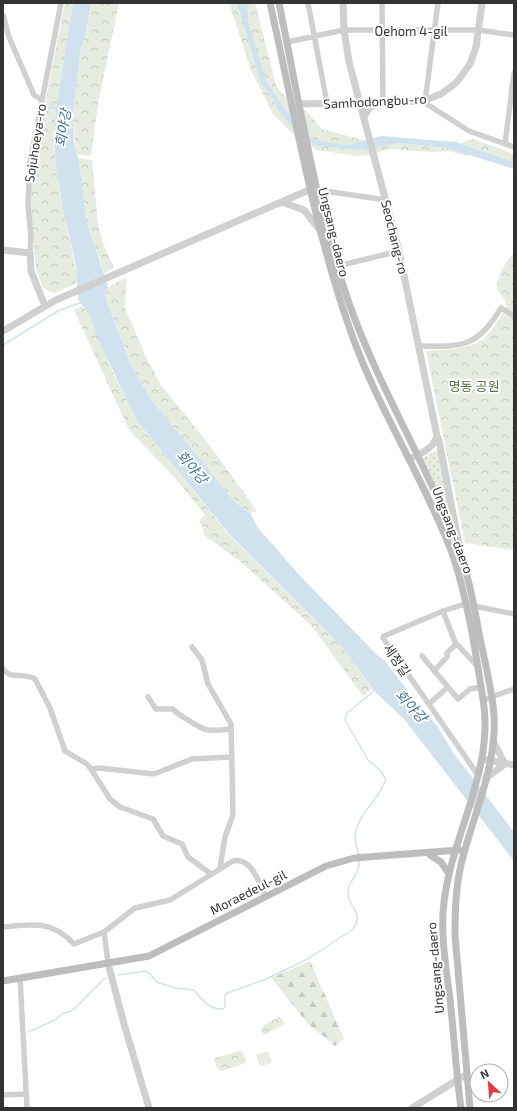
<svg xmlns="http://www.w3.org/2000/svg" width="517" height="1111" font-family="'Exo 2','Noto Sans KR',sans-serif">
	<style>
		.grass { fill: url(#grass-dots) }
		.forest { fill: url(#forest-firs) }
		.park { fill: url(#park-crowns) }
		.garden { fill: #e6ecdf }
		.water { fill: #cfe2ee }
		.lines { fill: none; stroke-linecap: round; stroke-linejoin: round }
		.stream { stroke: #cfe2ee; stroke-width: 1.5 }
		.minor { stroke: #d0d0d0; stroke-width: 5.5 }
		.tertiary { stroke: #d0d0d0; stroke-width: 7 }
		.secondary { stroke: #bdbdbd; stroke-width: 7 }
		.labels { text-anchor: middle; stroke-width: 4; stroke-linejoin: round; paint-order: stroke }
		.street-label { font-size: 13px; fill: #333; stroke: #fff }
		.park-label { font-size: 13px; fill: #56703f; stroke: #fff }
		.water-label { font-size: 14px; font-style: italic; fill: #3f7597; stroke: #fff }
	</style>
	<defs>
		<pattern id="grass-dots" width="8" height="8" patternUnits="userSpaceOnUse"><rect width="8" height="8" fill="#e6ecdf"/><path d="M2 2h.1M6 6h.1" fill="none" stroke="#c6cbc0" stroke-width="1.8" stroke-linecap="round"/></pattern>
		<pattern id="forest-firs" width="22" height="20" patternUnits="userSpaceOnUse"><rect width="22" height="20" fill="#e6ecdf"/><path d="M5 1l3.5 6h-7zM16 11l3.5 6h-7z" fill="#c6cbc0"/></pattern>
		<pattern id="park-crowns" width="20" height="18" patternUnits="userSpaceOnUse"><rect width="20" height="18" fill="#e6ecdf"/><path d="M2 6a3 3 0 1 1 6 0M12 15a3 3 0 1 1 6 0" fill="none" stroke="#c6cbc0"/></pattern>
	</defs>
	<rect width="100%" height="100%" fill="#fff"/>
	<path class="grass" d="M439,449L451,516H450L423,458Z"/>
	<path class="forest" d="M310,961L344,1039L335,1046L308,1024L271,978Z"/>
	<path class="park" d="M65,3H73L56,108L54,148L61,197L77,275L76,283L54,293L43,288L36,268L30,206L32,170Z
		M91,3H119L99,98L91,156L76,154L73,113L81,48L84,41Z
		M229,3H237L261,84L274,100L278,110L288,123L307,140L345,149L368,150L397,143L447,148L470,153L468,156L449,151L431,152L389,149L370,155L358,156L317,150L293,134L273,114L251,70Z
		M247,3H255L276,85L280,92L310,115L322,129L366,141L348,145L314,140L287,112L262,73L249,24Z
		M473,139L514,154V162L460,143Z
		M76,158L92,160L98,223L102,241L114,268L104,273L85,217L80,168Z
		M514,253V550L465,543L426,351C441,350 468,349 481,341C492,333 500,317 507,306L505,304L506,301C504,298 500,294 498,291C494,279 506,261 514,253Z
		M127,277L125,308L146,357L161,385L211,447L257,511L250,513L235,502L152,401L130,364L105,295L108,287Z
		M82,306L89,312L113,373L138,422L229,535L345,650L372,689L363,696L311,625L241,562L204,535L203,527L199,521L205,515L175,478L129,430L74,310Z
		M280,1016L285,1024L264,1035L261,1030L264,1025Z
		M240,1051L243,1052L246,1061L243,1064L222,1071L216,1067L214,1058Z"/>
	<path class="garden" d="M268,1051L272,1063L260,1066L256,1055Z"/>
	<path class="water" d="M73,3H91L84,41L81,48L73,113L74,142L80,168L86,220L108,287L105,295L107,301L130,364L152,401L235,502L250,513L258,528L303,579L378,656L384,660L414,699L438,727L454,754L514,832V861L404,719L374,691L345,650L230,535L138,422L122,390L99,341L89,312L82,305L78,299L76,266L63,208L56,166L54,138L56,108Z
		M237,3H247L249,24L266,80L287,112L314,140L348,145L381,136L456,142L514,162V169L447,148L397,143L368,150L345,149L315,145L307,140L288,123L278,110L274,100L261,84Z"/>
	<g class="lines">
		<path class="stream" d="M45,107L57,108
			M3,345L58,311L82,302
			M358,855C358,849 355,842 355,836C357,814 380,799 386,779L379,769L368,760L345,720L347,713L375,690
			M119,975L145,971L149,973L157,982L175,988L194,990C202,1000 210,1010 223,1009L225,1007V996L227,993L264,980L308,959L353,929C365,913 348,907 348,893C347,881 361,874 359,860
			M28,1032L55,1020L62,1014L73,1010L105,978"/>
		<path class="minor" d="M308,3L327,103
			M382,3L383,102
			M3,15L9,37L34,95L42,100
			M287,42L344,30H478L514,35
			M422,101L469,131L514,147
			M425,101L438,3
			M505,144L514,73
			M318,190L386,200
			M30,253L31,237L28,205L30,162L61,3
			M338,266L399,251
			M420,346C463,347 477,347 501,308L514,316
			M465,604L443,611L384,636L383,638L478,775
			M474,606L514,614
			M443,611L455,642L477,666
			M192,647L202,660L208,684L231,724L233,815L225,837L220,868
			M422,656L458,699L470,689L481,687
			M3,669C11,680 23,672 35,679L50,708L65,751L87,764L91,769L99,768L154,774L192,759L231,757
			M434,671L447,657V653L456,644
			M148,697L156,709H173C176,713 179,714 183,717C206,731 203,732 231,729
			M483,700L514,689
			M429,704L448,687
			M91,769L110,799L120,807L153,819L163,836L182,844L188,857L211,874
			M3,927C32,924 52,920 74,944L104,932L135,908L170,900L233,861C252,857 259,883 266,897
			M104,932L108,963
			M20,978L27,1108
			M3,1095L26,1094"/>
		<path class="tertiary" d="M343,3L344,30L349,62L399,251L437,436C433,449 421,453 410,459
			M300,104L422,101L441,94L456,83L470,64L476,47L482,3
			M364,117L369,108L379,102
			M282,202L304,210L319,229
			M3,250L30,253L31,271L45,306
			M3,331L56,300L311,189L316,190
			M437,436L439,440L459,545
			M482,759L514,765
			M486,778L505,764L493,741
			M108,963L124,1024L149,1108
			M412,1108L467,1074"/>
		<path class="secondary" d="M270,3C295,115 314,230 353,338C380,412 424,479 452,553C467,596 476,654 483,699C495,769 452,834 444,902C440,934 446,967 450,999C454,1035 456,1072 461,1108
			M279,3C299,101 316,208 349,303C377,383 422,456 453,534C468,569 474,606 481,643C486,666 492,691 494,715C497,762 476,809 464,853C456,880 455,907 455,935L470,1108
			M430,855L441,862L449,874
			M3,981L149,956L326,866L354,858L459,850"/>
	</g>
	<g class="labels">
		<g class="street-label">
			<text x="411" y="36">Oehom 4-gil</text>
			<text transform="translate(375 101) rotate(-3)" y="5">Samhodongbu-ro</text>
			<text transform="translate(35 143) rotate(-81)" y="5">Sojuhoeya-ro</text>
			<text transform="translate(334 232) rotate(76)" y="5">Ungsang-daero</text>
			<text transform="translate(395 237) rotate(76)" y="5">Seochang-ro</text>
			<text transform="translate(453 530) rotate(69)" y="5">Ungsang-daero</text>
			<text transform="translate(397 660) rotate(56)" y="5">세정길</text>
			<text transform="translate(248 892) rotate(-27)" y="5">Moraedeul-gil</text>
			<text transform="translate(435 968) rotate(-95)" y="5">Ungsang-daero</text>
		</g>
		<g class="park-label">
			<text x="474" y="391">명동 공원</text>
		</g>
		<g class="water-label">
			<text transform="translate(63 128) rotate(-81)" y="5">회야강</text>
			<text transform="translate(192 467) rotate(49)" y="5">회야강</text>
			<text transform="translate(411 706) rotate(47)" y="5">회야강</text>
		</g>
	</g>
	<rect width="517" height="1111" fill="none" stroke="#333333" stroke-width="8"/>
	<g transform="translate(489 1083) rotate(334)"><circle r="19" fill="#ffffff" stroke="#adadad"/>
	<path d="M0-3L7 15L0 10L-7 15Z" fill="#e63946"/>
	<text y="-6" font-size="11" font-weight="bold" text-anchor="middle" fill="#333333">N</text>
	</g>
</svg>
